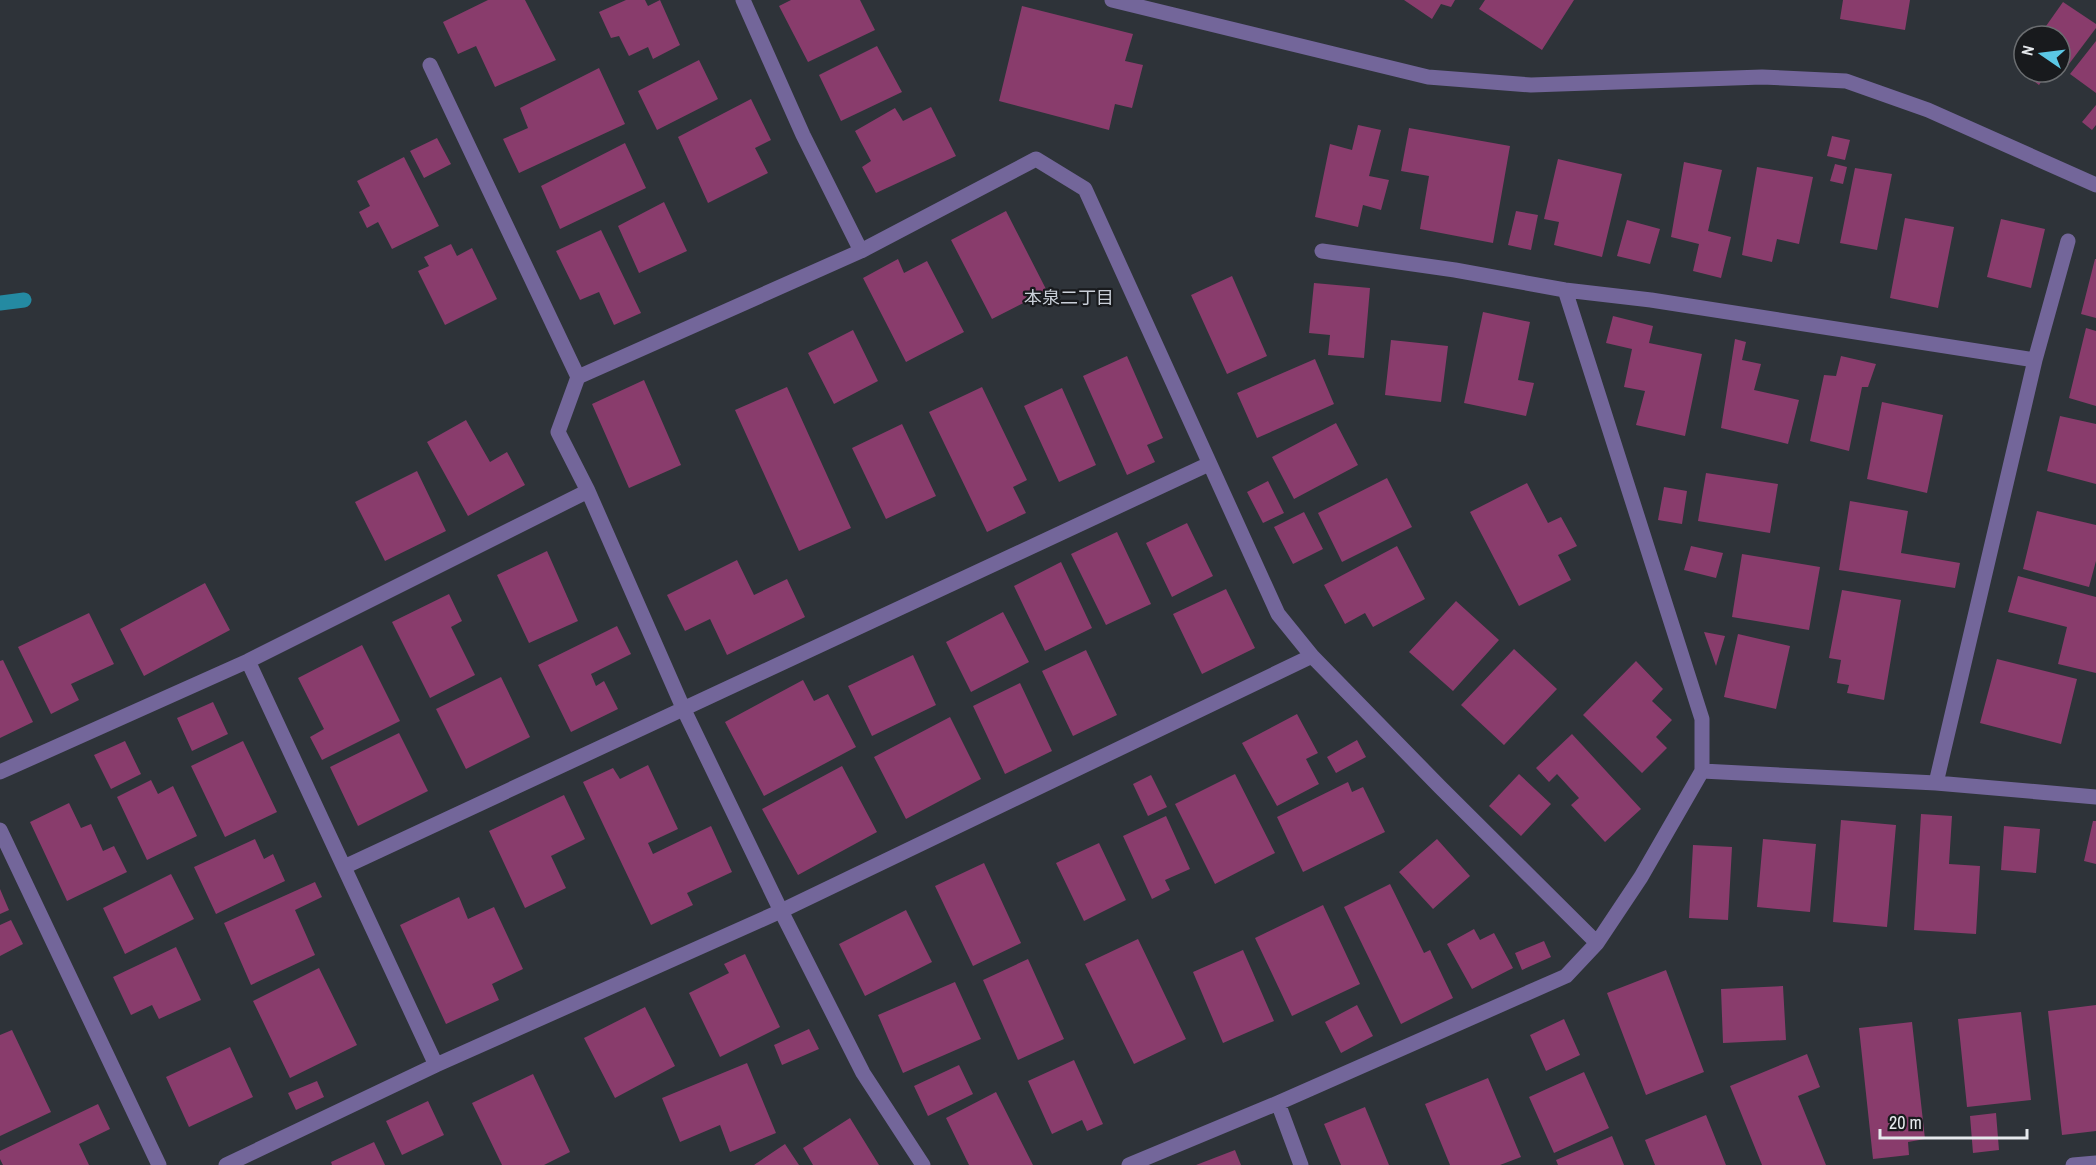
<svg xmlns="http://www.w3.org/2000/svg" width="2096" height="1165" font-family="'Archivo Narrow','Noto Sans JP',sans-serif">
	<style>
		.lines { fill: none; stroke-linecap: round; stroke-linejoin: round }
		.stream { stroke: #248aa2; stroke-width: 15 }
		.building { fill: #893c6c }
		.minor { stroke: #73669a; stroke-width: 15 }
		.labels { text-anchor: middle; stroke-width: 4.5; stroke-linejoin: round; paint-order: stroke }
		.neighbourhood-label { font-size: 18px; fill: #c9cfd8; stroke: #181a1d }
	</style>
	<rect width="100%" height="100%" fill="#2e3339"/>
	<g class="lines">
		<path class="stream" d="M0,303L24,300"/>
	</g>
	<path class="building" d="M488,0H525L556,60L495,87L476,46L458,54L443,22Z
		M626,0H645L648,6L660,0L680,45L653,59L648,47L629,56L619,36L611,38L599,12Z
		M791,0H860L875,30L808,62L779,6Z
		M1404,0H1455L1451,7L1441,4L1432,19Z
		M1485,0H1574L1542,50L1479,9Z
		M1843,0H1910L1905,30L1840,19Z
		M2063,2L2096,24V28L2063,72L2060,70V36H2039Z
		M1022,6L1133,34L1125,61L1143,65L1132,108L1115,104L1109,130L999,101Z
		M2096,41V93L2070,74Z
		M877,46L902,92L841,121L819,75Z
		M699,60L718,99L657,130L638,91Z
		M599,68L625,124L519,173L503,139L528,128L520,108Z
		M2026,72H2048L2039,85L2024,74Z
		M751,99L771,140L755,148L768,173L708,203L678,137Z
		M2096,105V125L2092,130L2082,122Z
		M931,107L956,156L876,193L862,167L871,161L855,131L895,108L903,121Z
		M1358,125L1381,130L1369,176L1389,180L1381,210L1363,205L1358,227L1315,217L1330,144L1352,150Z
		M1409,128L1510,146L1493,243L1420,229L1429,176L1401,171Z
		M1832,136L1850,140L1845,160L1827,156Z
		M437,138L451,164L424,178L410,151Z
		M625,143L646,188L560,229L541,186Z
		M404,157L439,226L392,249L378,222L367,228L359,212L370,206L357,181Z
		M1558,159L1622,174L1602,257L1554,245L1559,222L1544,219Z
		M1684,162L1722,170L1708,231L1731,237L1721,278L1693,271L1699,244L1671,237Z
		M1835,164L1847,167L1843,184L1830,181Z
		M1757,167L1813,177L1799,244L1777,239L1772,262L1742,255Z
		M1855,168L1892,174L1877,250L1840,243Z
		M664,202L687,251L639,273L618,226Z
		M1006,211L1047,291L992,319L951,240Z
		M1516,211L1538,215L1531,250L1508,245Z
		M1905,218L1954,227L1938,308L1890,298Z
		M2001,219L2045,229L2031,288L1987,277Z
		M1627,220L1660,229L1650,264L1617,256Z
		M601,230L641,313L614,325L599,292L580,300L556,251Z
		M451,244L457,256L472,248L497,299L445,325L418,271L429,266L424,257Z
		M898,259L904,273L927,261L964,332L906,362L863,278Z
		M2095,259H2096V318L2081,314Z
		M1232,276L1267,356L1227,374L1191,295Z
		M1314,283L1370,288L1364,358L1328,355L1330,335L1309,333Z
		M1483,312L1530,322L1518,380L1534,383L1526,416L1464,403Z
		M1613,316L1653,326L1649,343L1702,354L1685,436L1636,425L1645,391L1624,387L1632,349L1606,343Z
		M2086,328L2096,331V406L2069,398Z
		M853,330L878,381L834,404L808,353Z
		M1735,339L1746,342L1742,360L1761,364L1754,390L1799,400L1788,444L1721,428Z
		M1391,340L1448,346L1441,402L1385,395Z
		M1127,356L1163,438L1147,445L1155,462L1127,475L1083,376Z
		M1841,356L1876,364L1868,387H1862L1849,451L1810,441L1824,375L1836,376Z
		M1315,359L1334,404L1257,438L1237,393Z
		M644,380L681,465L629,488L592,404Z
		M787,387L851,528L799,551L735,410Z
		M982,387L1027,480L1013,487L1026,513L987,532L929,412Z
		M1062,388L1096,465L1059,482L1024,406Z
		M1882,402L1943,415L1927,493L1867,479Z
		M2060,416L2096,424V484L2047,471Z
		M466,420L490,462L507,452L525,485L468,516L427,442Z
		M1336,423L1358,465L1294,499L1272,457Z
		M902,424L936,496L886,519L852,448Z
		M417,471L446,531L385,561L355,502Z
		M1706,473L1778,484L1770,533L1698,521Z
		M1387,478L1412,527L1342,562L1318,513Z
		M1268,481L1284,513L1263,523L1247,492Z
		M1527,483L1548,523L1561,517L1577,546L1558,555L1571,580L1519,606L1470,512Z
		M1664,487L1687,491L1682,524L1658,520Z
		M1850,501L1908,511L1901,553L1960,563L1955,588L1839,570Z
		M2037,511L2096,525V561L2089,587L2023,569Z
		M1304,512L1323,549L1293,564L1274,527Z
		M1187,523L1213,576L1172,597L1146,543Z
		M1117,532L1151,604L1106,625L1071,554Z
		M1397,546L1425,599L1373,627L1365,613L1345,624L1324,585Z
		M1691,546L1723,553L1716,578L1684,570Z
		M547,551L578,621L529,643L497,575Z
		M1742,554L1820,567L1809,630L1732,617Z
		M737,560L754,595L787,579L805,617L727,655L710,619L685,631L667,595Z
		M1061,562L1092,628L1045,651L1014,586Z
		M2018,576L2096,597V673L2058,664L2067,627L2008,612Z
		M205,583L230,630L144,676L120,629Z
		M1226,589L1255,648L1202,674L1173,614Z
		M1842,590L1901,600L1884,700L1847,693L1849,685L1837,683L1841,660L1829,658Z
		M449,594L462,621L451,627L475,675L430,698L392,622Z
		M1456,601L1499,640L1453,691L1409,652Z
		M1003,612L1029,662L971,692L946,642Z
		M89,613L114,664L71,684L79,700L51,714L18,647Z
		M617,626L631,654L591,674L596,686L604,681L618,709L571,732L538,665Z
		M1704,632L1725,636L1716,666Z
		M1738,634L1790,646L1776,709L1724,697Z
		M362,645L400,721L322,760L310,737L324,729L298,678Z
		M1514,649L1557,689L1504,745L1461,705Z
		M1086,650L1117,715L1073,736L1042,671Z
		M913,655L936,705L872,736L848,686Z
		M1997,659L2077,679L2061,744L1980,723Z
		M3,660L33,722L0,738V661Z
		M1636,661L1663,689L1652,701L1672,720L1656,737L1667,748L1642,773L1583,715Z
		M501,677L530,737L466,769L436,709Z
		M803,680L814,701L828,694L856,747L764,796L725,722Z
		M1020,683L1052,751L1005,774L973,706Z
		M213,702L228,734L192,751L177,718Z
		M1297,714L1318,753L1306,759L1319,784L1277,806L1242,743Z
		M950,717L981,779L906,819L874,757Z
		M399,733L428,791L358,826L330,767Z
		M1572,734L1641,809L1605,842L1571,805L1579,798L1557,774L1549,782L1536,768Z
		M1357,740L1366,757L1336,773L1327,757Z
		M125,741L141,774L111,789L94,755Z
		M243,741L277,812L225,837L191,766Z
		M648,765L678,829L648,843L653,854L711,826L732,872L687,893L693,905L651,925L583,782L613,768L620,779Z
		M842,766L877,832L798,875L762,809Z
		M1235,774L1275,853L1215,884L1175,804Z
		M1519,774L1551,804L1521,836L1489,806Z
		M1151,775L1167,807L1148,816L1133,784Z
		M151,780L158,794L173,786L197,836L147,860L117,797Z
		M1348,782L1352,792L1363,787L1385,832L1303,872L1277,817Z
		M564,795L585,839L551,856L566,888L525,908L489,831Z
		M69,803L81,828L91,824L103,851L114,846L127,872L67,901L30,822Z
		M1921,814L1952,816L1949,864L1980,866L1976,934L1914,930Z
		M1166,816L1190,869L1165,880L1170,890L1152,899L1123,836Z
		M1841,820L1896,825L1887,927L1833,922Z
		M2093,821H2096V864L2084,861Z
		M2004,826L2040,829L2036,873L2001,870Z
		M255,839L264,859L273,854L285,881L216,914L194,867Z
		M1437,839L1470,876L1433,909L1399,872Z
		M1763,839L1816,844L1810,912L1757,907Z
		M1099,843L1126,900L1084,921L1056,863Z
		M1693,845L1732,847L1728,920L1689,918Z
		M984,863L1021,943L973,966L935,886Z
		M171,874L194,919L125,954L103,908Z
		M315,882L322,897L295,910L315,955L251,985L224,923Z
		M1390,884L1424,953L1430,950L1453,998L1401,1024L1344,907Z
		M0,889L9,910L0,914Z
		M459,897L468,919L494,907L523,969L492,984L499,1000L446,1024L400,925Z
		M1323,905L1360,984L1292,1016L1255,938Z
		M906,910L932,962L865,996L839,944Z
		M11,920L23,944L0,956V925Z
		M1474,929L1480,940L1494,933L1513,968L1472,989L1447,944Z
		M1138,939L1186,1039L1134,1064L1085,964Z
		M1544,941L1551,957L1522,970L1515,953Z
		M176,947L201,1000L159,1019L152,1005L131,1015L113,977Z
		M1243,950L1274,1021L1223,1043L1193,972Z
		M745,954L780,1027L720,1057L689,993L729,973L724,964Z
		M1028,959L1064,1039L1018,1060L983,980Z
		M319,968L357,1045L290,1078L253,1001Z
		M1666,970L1704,1072L1646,1095L1607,993Z
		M955,982L981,1039L903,1073L878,1015Z
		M1783,986L1786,1040L1723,1043L1721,989Z
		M1357,1005L1373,1036L1341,1053L1325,1022Z
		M2096,1005V1131L2062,1135L2048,1011Z
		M645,1007L675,1066L615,1098L584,1038Z
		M2021,1012L2031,1100L1967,1107L1958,1019Z
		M1564,1019L1580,1055L1546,1071L1530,1035Z
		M1912,1022L1925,1139L1908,1142L1909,1155L1873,1159L1859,1028Z
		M809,1029L819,1049L782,1065L774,1045Z
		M12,1030L51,1112L0,1136V1035Z
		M230,1047L253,1097L189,1127L166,1077Z
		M1807,1054L1820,1087L1798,1096L1826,1165H1762L1730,1086Z
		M1074,1060L1103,1124L1087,1131L1082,1120L1052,1134L1028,1081Z
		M747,1063L776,1133L730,1152L720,1125L680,1142L662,1098Z
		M959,1065L973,1094L928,1116L914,1086Z
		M1584,1072L1609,1128L1554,1153L1529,1097Z
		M533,1074L570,1152L544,1165H502L472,1103Z
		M1488,1078L1521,1157L1500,1165H1450L1425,1104Z
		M317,1081L324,1097L296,1110L288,1093Z
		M996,1092L1033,1165H969L946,1118Z
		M428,1101L444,1135L402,1155L386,1121Z
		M98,1104L110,1129L79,1144L89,1165H3L0,1159V1151Z
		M1365,1107L1389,1165H1341L1324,1124Z
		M1996,1113L1999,1150L1973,1153L1970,1116Z
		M1706,1115L1726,1165H1655L1645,1140Z
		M850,1118L879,1165H813L803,1148Z
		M1612,1136L1624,1165H1558L1556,1160Z
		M374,1142L385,1165H332L331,1162Z
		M785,1144L799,1165H754Z
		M1235,1150L1241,1165H1196Z"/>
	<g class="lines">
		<path class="minor" d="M743,0L803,135L861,251
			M1112,0L1428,77L1531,85L1762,77L1846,81L1928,110L2096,185
			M430,65L578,377
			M1322,251L1455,270L1565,290L1651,300L2035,360
			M1565,290L1702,719V771
			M248,661L436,1065
			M0,772L248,661L588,491
			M1936,783L2035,360L2068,241
			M0,830L159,1165
			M344,867L1209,464
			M1278,1103L1301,1165
			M226,1165L436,1065L781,911L1312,656
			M923,1165L863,1073L781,911L684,710L588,491L558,432L578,377L861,251L1036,159L1085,189L1278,614L1312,656L1440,787L1597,943
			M1129,1165L1278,1103L1566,976L1597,943L1641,877L1702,771L1936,783L2096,797
			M2073,1165L2096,1163"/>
	</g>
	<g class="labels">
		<g class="neighbourhood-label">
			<text x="1069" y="304">本泉二丁目</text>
		</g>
	</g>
	<g transform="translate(2042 54) rotate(284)"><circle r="28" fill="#181a1d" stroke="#6a6d70" stroke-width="1.5"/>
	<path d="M0-4.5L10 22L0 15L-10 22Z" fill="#5bc8e6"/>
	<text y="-9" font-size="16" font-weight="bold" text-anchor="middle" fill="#e6e9ed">N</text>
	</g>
	<path d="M1880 1129v9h147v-9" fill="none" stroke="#e6e9ed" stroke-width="3"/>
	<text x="1889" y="1129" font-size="18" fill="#e6e9ed" stroke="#181a1d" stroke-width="4.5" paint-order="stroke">20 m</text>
</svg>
